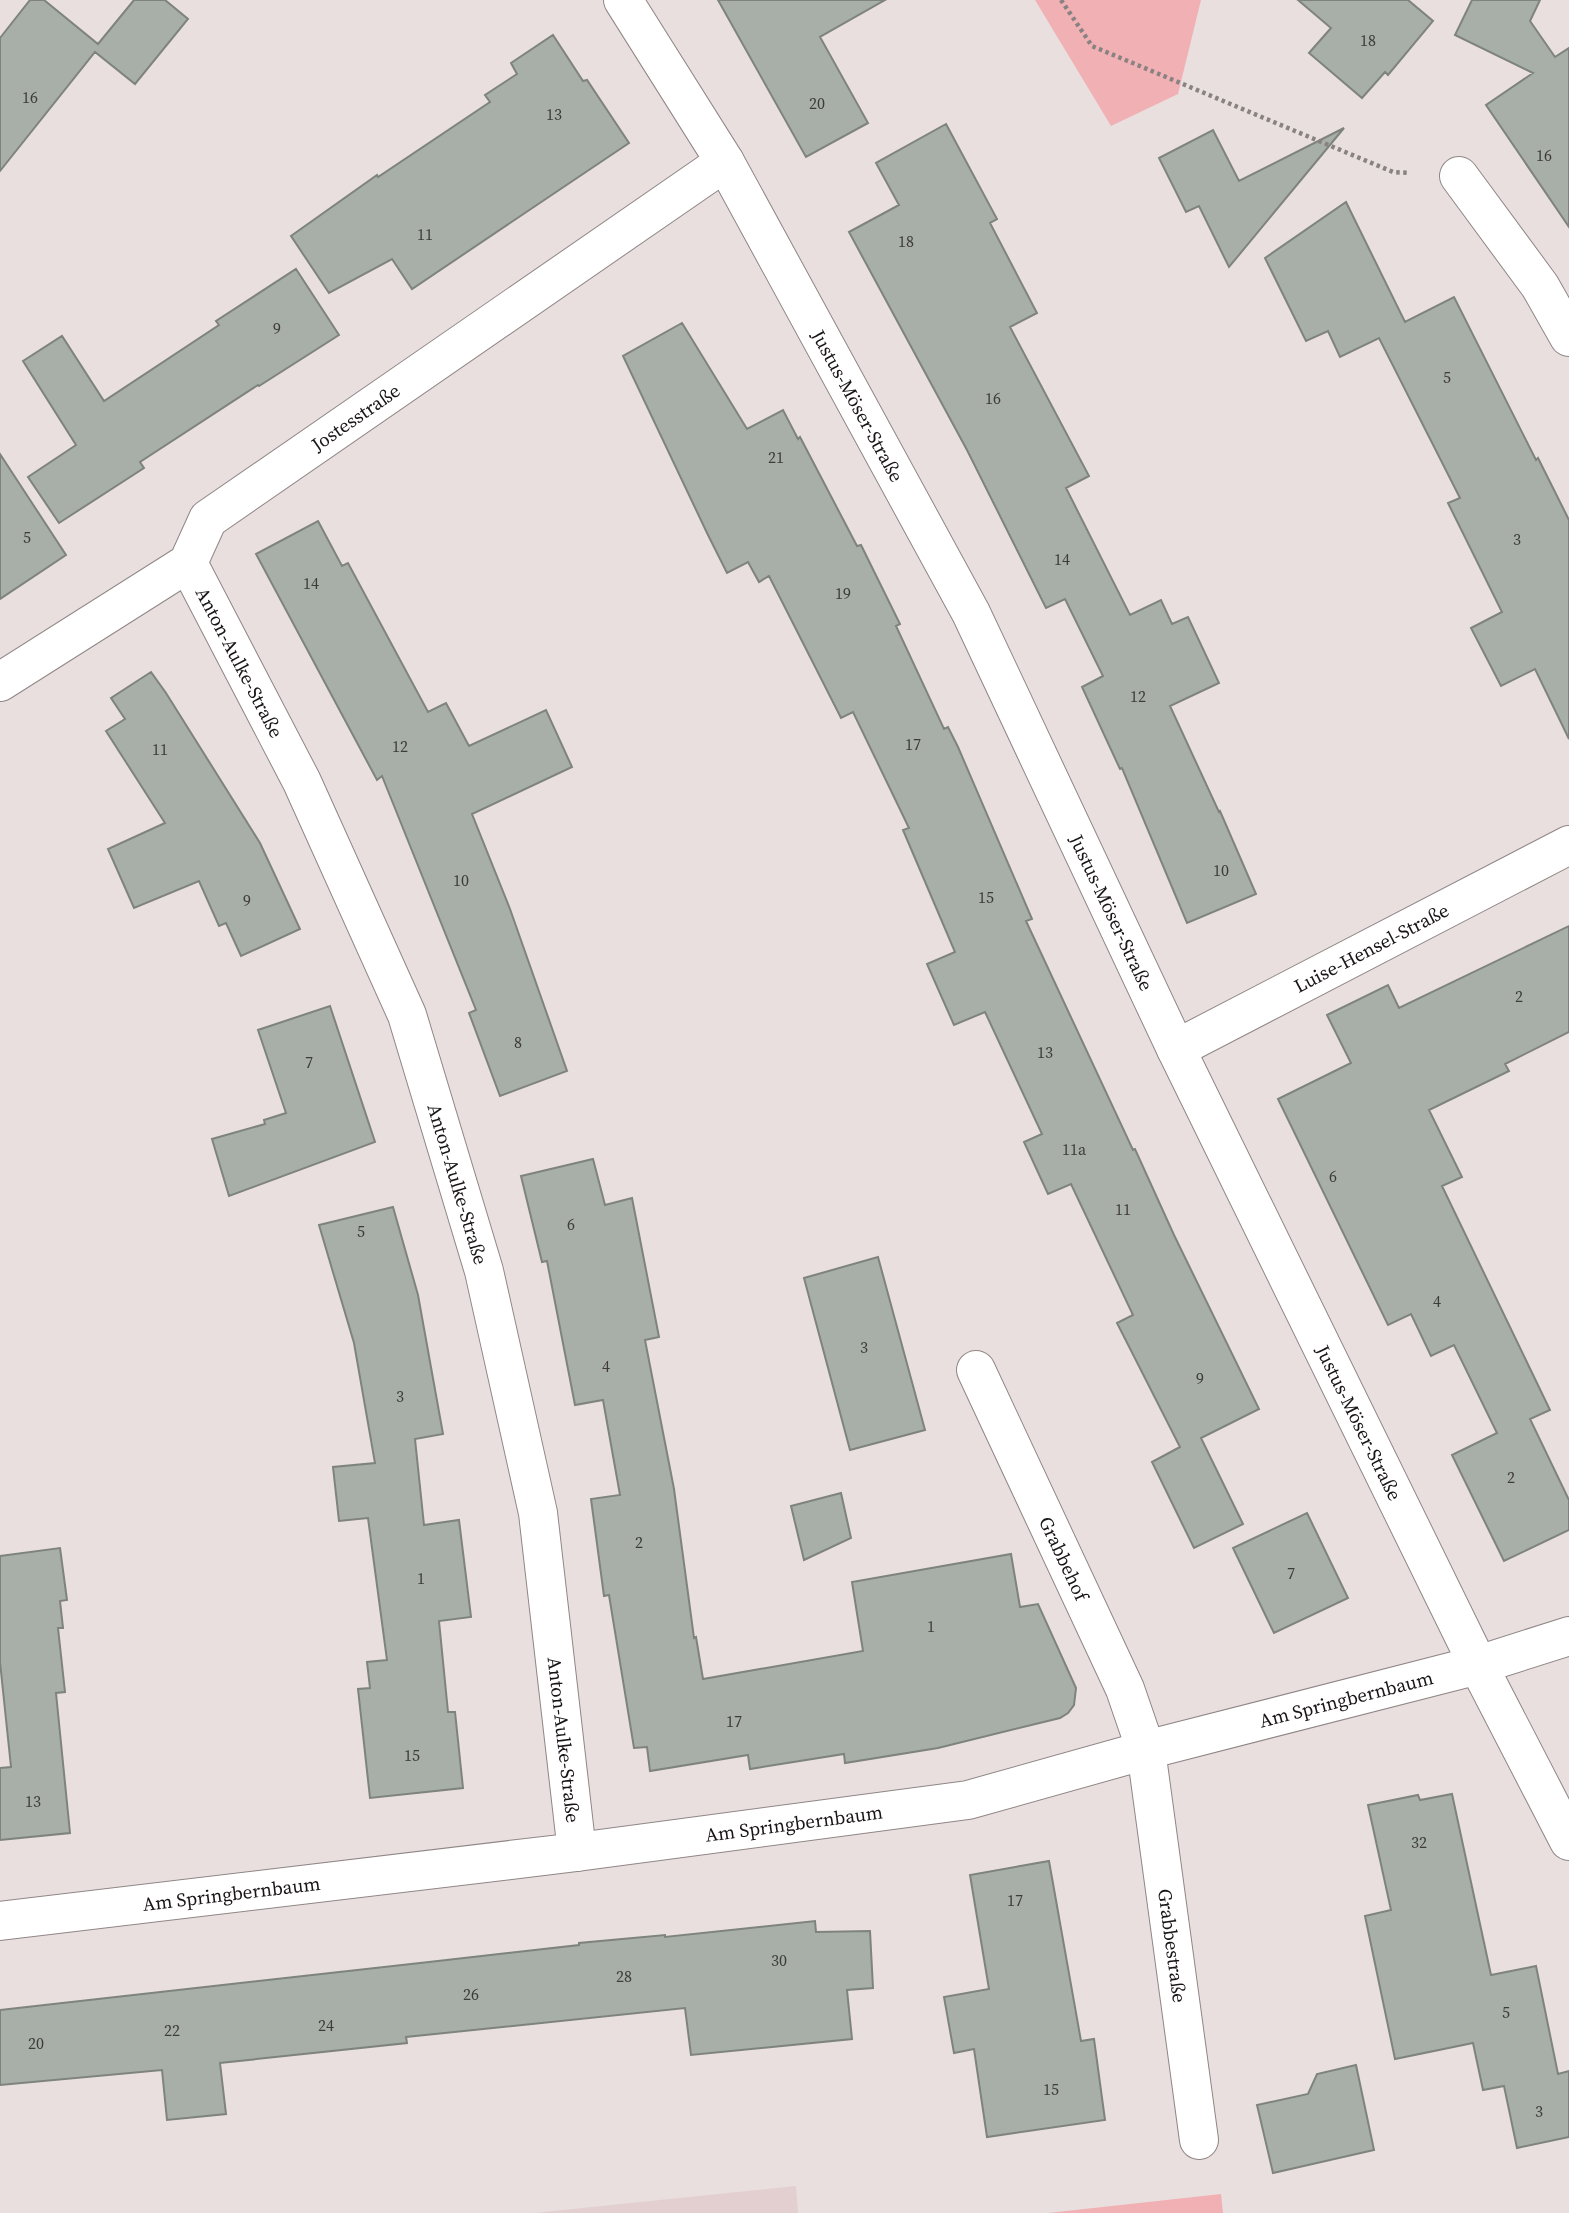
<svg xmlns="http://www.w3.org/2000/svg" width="1569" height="2213" font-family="'Source Serif 4',serif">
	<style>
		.built { fill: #e3cfd0 }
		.green { fill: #f1b1b4 }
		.building { fill: #a8afa8; stroke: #7e847d; stroke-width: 2 }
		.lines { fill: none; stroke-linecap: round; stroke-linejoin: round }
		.minor-casing { stroke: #908686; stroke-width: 40 }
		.path { stroke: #898282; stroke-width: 4.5; stroke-dasharray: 3.5 3.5; stroke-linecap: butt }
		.minor { stroke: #fff; stroke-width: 38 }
		.labels { text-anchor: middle; stroke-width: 5; stroke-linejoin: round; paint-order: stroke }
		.number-label { font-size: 16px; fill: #3d3c3a }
		.street-label { font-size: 19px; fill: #191516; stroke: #f6ecec }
	</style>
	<rect width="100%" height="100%" fill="#e9dfdf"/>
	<path class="built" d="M796,2186L798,2213H534Z"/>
	<path class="green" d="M1035,0H1201L1178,94L1111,126Z
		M1221,2194L1223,2213H1048Z"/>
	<path class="building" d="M30,0H44L98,44L134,0H165L188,19L135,84L95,52L0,171V38Z
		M718,0H885L820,37L868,123L806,157Z
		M1298,0H1408L1433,21L1388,75L1385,72L1362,98L1309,53L1331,28Z
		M1472,0H1540L1530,21L1555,57L1569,48V227L1486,105L1533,73L1455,35Z
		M553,35L583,81L587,80L629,143L412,289L392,259L329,293L291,236L377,175L378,177L490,102L485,95L517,74L511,63Z
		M946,124L997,219L990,223L1037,313L1010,327L1089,476L1066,488L1130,615L1161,600L1172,624L1188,617L1219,683L1170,706L1219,812L1220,811L1256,894L1187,923L1122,768L1120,769L1082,687L1103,676L1065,599L1046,608L967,450L849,232L899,205L876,163Z
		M1344,128L1229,267L1199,206L1186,212L1159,158L1213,130L1239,181Z
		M1346,202L1405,322L1454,297L1536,460L1538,458L1569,520V739L1535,669L1501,686L1471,628L1502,612L1448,503L1460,498L1379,338L1340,357L1328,331L1306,341L1265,258Z
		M296,269L339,335L259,386L258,385L140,462L144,468L59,523L28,477L76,445L23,361L62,336L104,401L219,325L216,321Z
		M682,323L747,429L783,410L798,439L800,437L857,546L861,545L900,624L896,626L944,729L948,727L958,747L1032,919L1026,921L1133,1150L1135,1149L1174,1235L1259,1409L1201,1438L1243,1524L1194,1548L1152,1462L1180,1447L1117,1323L1133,1315L1071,1184L1048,1194L1024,1142L1042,1134L985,1012L954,1025L927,964L955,952L903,830L909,828L853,712L841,718L769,576L759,582L748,562L727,573L708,535L623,356Z
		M0,454L66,555L0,599Z
		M318,521L342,566L348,563L428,712L446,703L469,746L546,710L572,767L472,814L510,909L567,1071L500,1096L469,1013L476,1010L382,776L377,780L256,554Z
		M151,672L166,693L260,843L300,929L241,956L226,923L219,926L199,881L134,908L108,849L165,823L106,731L125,719L111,698Z
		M1569,926V1032L1505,1064L1509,1071L1429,1110L1462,1177L1442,1186L1550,1410L1530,1419L1569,1500V1530L1504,1561L1452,1455L1497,1433L1454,1345L1431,1356L1411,1314L1388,1325L1278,1099L1351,1063L1327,1015L1388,985L1399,1008Z
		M330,1006L375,1142L229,1196L212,1139L265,1124L264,1120L286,1113L258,1030Z
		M593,1159L605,1205L632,1198L659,1337L645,1340L674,1489L694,1638L696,1637L703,1679L863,1651L852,1582L1011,1554L1020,1607L1038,1604L1076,1688L1074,1705L1068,1713L1060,1718L938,1748L845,1763L844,1754L750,1769L748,1755L650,1771L647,1747L634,1748L609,1595L604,1596L591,1499L620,1495L603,1400L575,1405L547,1261L542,1262L521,1176Z
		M393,1207L418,1295L443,1434L415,1439L424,1525L459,1520L471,1617L439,1621L448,1712H455L463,1788L370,1798L358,1689L370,1688L367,1662L387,1660L368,1518L339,1521L333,1467L375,1463L354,1343L319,1225Z
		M878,1257L925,1430L850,1450L804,1278Z
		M841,1493L851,1538L804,1560L791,1506Z
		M1307,1513L1348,1598L1274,1633L1233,1548Z
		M60,1548L67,1600L60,1601L63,1628H58L65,1692L56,1693L70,1833L0,1840V1768L11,1767L0,1662V1556Z
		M1452,1794L1491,1975L1536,1966L1558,2074L1569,2071V2137L1517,2148L1504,2086L1483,2090L1473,2043L1395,2059L1365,1916L1391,1910L1368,1805L1418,1795L1420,1800Z
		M1049,1861L1081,2041L1094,2039L1105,2120L987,2137L974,2049L954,2053L944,1997L989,1989L970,1875Z
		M815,1921L816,1932L870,1931L873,1988L847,1990L852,2039L691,2055L685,2008L406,2037L407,2043L220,2063L226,2114L167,2120L162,2070L0,2085V2010L429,1962L579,1945V1943L665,1935V1937Z
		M1356,2065L1374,2150L1273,2173L1257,2105L1308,2094L1317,2074Z"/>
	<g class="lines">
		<defs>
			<g id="minor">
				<path id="s1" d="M623,0L725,162L971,613L1176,1049L1478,1665L1569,1841"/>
				<path d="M1459,176L1540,286L1569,337"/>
				<path id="s2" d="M188,563L302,782L407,1015L484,1271L538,1513L577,1852"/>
				<path id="s3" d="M0,682L188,563L208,519L725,162"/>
				<path id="s4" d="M1176,1049L1569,845"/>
				<path id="s5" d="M976,1370L1125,1689L1146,1750L1199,2140"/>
				<path id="s6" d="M0,1921L577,1852L968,1800L1146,1750L1478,1665L1569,1636"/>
			</g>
		</defs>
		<use href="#minor" class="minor-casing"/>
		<path class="path" d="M1061,0L1092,46L1393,172L1410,173"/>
		<use href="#minor" class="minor"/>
	</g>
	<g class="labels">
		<g class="number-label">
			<text x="1368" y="46">18</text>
			<text x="30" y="103">16</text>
			<text x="817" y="109">20</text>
			<text x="554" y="120">13</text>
			<text x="1544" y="161">16</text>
			<text x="425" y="240">11</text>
			<text x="906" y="247">18</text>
			<text x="277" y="334">9</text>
			<text x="1447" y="383">5</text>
			<text x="993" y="404">16</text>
			<text x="776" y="463">21</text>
			<text x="27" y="543">5</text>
			<text x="1517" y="545">3</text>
			<text x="1062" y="565">14</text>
			<text x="311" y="589">14</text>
			<text x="843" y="599">19</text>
			<text x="1138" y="702">12</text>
			<text x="913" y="750">17</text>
			<text x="400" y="752">12</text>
			<text x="160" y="755">11</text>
			<text x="1221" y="876">10</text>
			<text x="461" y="886">10</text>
			<text x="986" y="903">15</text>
			<text x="247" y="906">9</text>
			<text x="1519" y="1002">2</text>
			<text x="518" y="1048">8</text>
			<text x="1045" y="1058">13</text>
			<text x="309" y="1068">7</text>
			<text x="1074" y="1155">11a</text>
			<text x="1333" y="1182">6</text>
			<text x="1123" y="1215">11</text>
			<text x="571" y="1230">6</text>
			<text x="361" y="1237">5</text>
			<text x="1437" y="1307">4</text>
			<text x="864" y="1353">3</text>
			<text x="606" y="1372">4</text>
			<text x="1200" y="1384">9</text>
			<text x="400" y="1402">3</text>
			<text x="1511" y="1483">2</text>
			<text x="639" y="1548">2</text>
			<text x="1291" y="1579">7</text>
			<text x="421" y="1584">1</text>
			<text x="931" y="1632">1</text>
			<text x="734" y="1727">17</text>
			<text x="412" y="1761">15</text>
			<text x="33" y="1807">13</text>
			<text x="1419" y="1848">32</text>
			<text x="1015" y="1906">17</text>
			<text x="779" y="1966">30</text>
			<text x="624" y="1982">28</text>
			<text x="471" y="2000">26</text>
			<text x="1506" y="2018">5</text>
			<text x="326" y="2031">24</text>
			<text x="172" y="2036">22</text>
			<text x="36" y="2049">20</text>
			<text x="1051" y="2095">15</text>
			<text x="1539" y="2117">3</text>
		</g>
		<g class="street-label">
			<text dy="7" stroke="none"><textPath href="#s1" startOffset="469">Justus-Möser-Straße</textPath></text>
			<text dy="7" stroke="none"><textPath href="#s3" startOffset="450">Jostesstraße</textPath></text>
			<text dy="7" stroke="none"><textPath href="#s2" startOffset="112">Anton-Aulke-Straße</textPath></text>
			<text dy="7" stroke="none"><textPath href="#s1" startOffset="1036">Justus-Möser-Straße</textPath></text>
			<text dy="7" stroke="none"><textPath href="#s4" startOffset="220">Luise-Hensel-Straße</textPath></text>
			<text dy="7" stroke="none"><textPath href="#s2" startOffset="679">Anton-Aulke-Straße</textPath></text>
			<text dy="7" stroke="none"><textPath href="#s1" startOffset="1603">Justus-Möser-Straße</textPath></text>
			<text dy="7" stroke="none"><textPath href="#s5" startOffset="208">Grabbehof</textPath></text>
			<text dy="7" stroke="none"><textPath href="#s6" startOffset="1367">Am Springbernbaum</textPath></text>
			<text dy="7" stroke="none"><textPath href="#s2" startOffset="1246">Anton-Aulke-Straße</textPath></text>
			<text dy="7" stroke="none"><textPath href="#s6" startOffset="800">Am Springbernbaum</textPath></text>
			<text dy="7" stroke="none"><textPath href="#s6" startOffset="233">Am Springbernbaum</textPath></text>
			<text dy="7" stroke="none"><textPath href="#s5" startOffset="614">Grabbestraße</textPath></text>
		</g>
	</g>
</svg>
